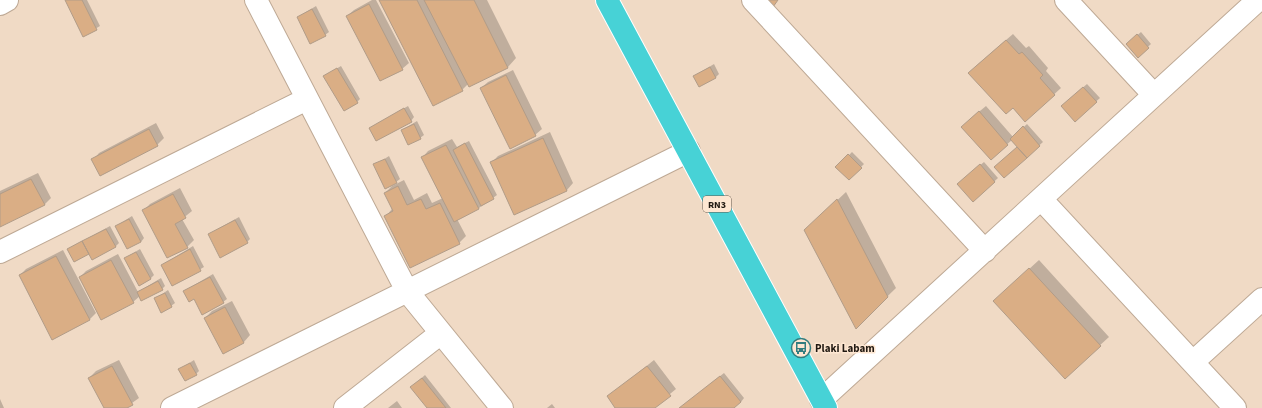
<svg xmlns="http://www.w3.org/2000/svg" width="1262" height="408" font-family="'Source Sans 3',sans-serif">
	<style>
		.shadow { fill: #0003 }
		.building { fill: #daae85; stroke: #b19c88 }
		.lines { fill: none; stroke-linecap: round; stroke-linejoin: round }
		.minor-casing { stroke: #bea995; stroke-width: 24 }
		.trunk-casing { stroke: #fff; stroke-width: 24 }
		.minor { stroke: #fff; stroke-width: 22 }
		.trunk { stroke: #47d2d6; stroke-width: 22 }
		.labels { text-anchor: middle; stroke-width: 3; stroke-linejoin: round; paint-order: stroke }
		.shield { fill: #fee7d2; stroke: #63574c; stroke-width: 1 }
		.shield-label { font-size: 10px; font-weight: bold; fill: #211912 }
		.poi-label { font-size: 11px; font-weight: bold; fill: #211912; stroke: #fee7d2; text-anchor: start }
	</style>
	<rect width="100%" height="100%" fill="#f0dac5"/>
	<path class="shadow" d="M67,0H87L100,26L83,36Z
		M372,0H376L409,63L402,69L347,16L354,10Z
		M381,0H487L516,58L508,67L469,86L468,84L462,90Z
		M316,6L329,32L325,35L298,17Z
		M1141,32L1151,44L1138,56L1127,44Z
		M1013,34L1026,48L1029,46L1048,68L1046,71L1061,88L1025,121L976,66Z
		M714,64L719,74L715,78L694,76Z
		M341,66L360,99L357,102L324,76Z
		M513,70L542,129L535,135L481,88L488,82Z
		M1087,84L1100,98L1075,120L1065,103Z
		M408,106L414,117L411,121L370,128Z
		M986,106L1013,137L1027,124L1043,142L1004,177L999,164L1018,147L1012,140L991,158L969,120Z
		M417,121L424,135L420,138L402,130Z
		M156,123L164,138L157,145L93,160L99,153Z
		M550,132L573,183L567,190L515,213L491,163L498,156Z
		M452,139L457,147L469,141L497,195L479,208L457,219L466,236L459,243L386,216L392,209L385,193L392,186L404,180L414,200L427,193L432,203L443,198L422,158L428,151Z
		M852,152L864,164L849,179L837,167Z
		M389,156L400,179L396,182L375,165Z
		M984,162L998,178L973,201L961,181Z
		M38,173L51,198L44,205L0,225V191Z
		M180,188L192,211L182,219L194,240L187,247L143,211L150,204Z
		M846,192L896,288L856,327L814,222Z
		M132,216L144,238L141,242L116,226Z
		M239,217L250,239L247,242L209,234Z
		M110,226L119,243L115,247L89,253L68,249Z
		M193,246L204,267L173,285L162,265Z
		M140,249L154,275L150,279L125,258Z
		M63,250L96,313L89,320L20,275L26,269Z
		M118,254L138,292L161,278L165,286L162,289L140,296L133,302L80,277L86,271Z
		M1039,260L1109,337L1065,377L1003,293Z
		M213,274L227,299L223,302L194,298L184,291Z
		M168,290L175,303L171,306L155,299Z
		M232,301L250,335L244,342L223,352L205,318L212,311Z
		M119,360L139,398L125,408H105L89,378L96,371Z
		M194,360L199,371L196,374L180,369Z
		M654,360L676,389L653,408H617L608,397Z
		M724,373L744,398L741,402L732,408H680Z
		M425,375L451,408H428L415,384Z
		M0,399L4,408H0Z
		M397,401L402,408H388Z
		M552,404L555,408H547Z"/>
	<path class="building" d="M65,0H82L97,30L83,37Z
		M379,0H417L463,91L433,106Z
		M424,0H474L508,68L469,87Z
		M765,0H778L773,7Z
		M369,4L403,70L380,81L346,16Z
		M312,9L326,36L310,44L297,17Z
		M1137,34L1149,48L1138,58L1126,44Z
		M1006,40L1019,54L1022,52L1043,75L1040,78L1055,95L1025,122L1013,108L1006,114L968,73Z
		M710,67L716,78L699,87L693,76Z
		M337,68L358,103L344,111L323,76Z
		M506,75L536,136L510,149L480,88Z
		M1083,87L1097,102L1075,122L1061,106Z
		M404,108L412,122L376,141L369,128Z
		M979,111L1008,145L991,160L961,127Z
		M414,124L421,139L408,145L401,130Z
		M1023,126L1040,146L1027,158L1010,139Z
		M149,129L158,146L100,176L91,159Z
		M543,138L567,191L514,215L490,162Z
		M465,143L494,199L481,206L453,150Z
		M446,145L479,209L454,222L421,157Z
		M1017,147L1027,158L1004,178L994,167Z
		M848,154L862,168L849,180L835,167Z
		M385,159L397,183L385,189L373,164Z
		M980,164L995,182L973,202L957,184Z
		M31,179L45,205L0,227V194Z
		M398,186L407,205L421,199L426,209L440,203L460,244L410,268L384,216L393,211L384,193Z
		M173,194L186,218L175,224L188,248L167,258L142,210Z
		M837,199L888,297L856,329L804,230Z
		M129,219L141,242L127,249L115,226Z
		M235,220L248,243L220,258L208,234Z
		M106,229L116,247L92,260L82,241Z
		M82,241L89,254L74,262L67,249Z
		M190,249L201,271L172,286L161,265Z
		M136,252L151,279L139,286L124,258Z
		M56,256L90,320L52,340L19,275Z
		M111,260L134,303L101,320L79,277Z
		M1029,268L1101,346L1065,379L993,301Z
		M210,277L224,303L202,315L194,299L189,302L183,291Z
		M158,281L163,290L141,301L137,292Z
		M165,293L172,307L161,313L154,298Z
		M225,307L244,343L223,354L204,318Z
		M190,363L197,375L185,381L178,369Z
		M112,366L133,405L127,408H104L88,378Z
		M647,366L671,396L655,408H615L607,396Z
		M720,376L741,402L734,408H679Z
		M422,378L446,408H427L410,387Z"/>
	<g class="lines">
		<defs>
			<path id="minor" d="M256,0L407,291L502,408
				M753,0L985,251
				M1066,0L1154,95
				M0,4L7,0
				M1041,199L1235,408
				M0,252L307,99
				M1193,362L1262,299
				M821,400L1258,0
				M172,408L689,151
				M345,408L441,333"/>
			<path id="trunk" d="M607,0L826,408"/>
		</defs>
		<use href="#minor" class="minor-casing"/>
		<use href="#trunk" class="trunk-casing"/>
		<use href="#minor" class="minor"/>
		<use href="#trunk" class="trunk"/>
	</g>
	<defs>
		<symbol id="bus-ring" viewBox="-11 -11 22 22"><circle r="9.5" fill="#fee7d2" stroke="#337d7f" stroke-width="1.5"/><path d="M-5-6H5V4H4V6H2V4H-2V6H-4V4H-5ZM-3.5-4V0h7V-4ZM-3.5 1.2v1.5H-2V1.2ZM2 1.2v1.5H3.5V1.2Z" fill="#337d7f"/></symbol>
	</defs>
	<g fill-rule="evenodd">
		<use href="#bus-ring" x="790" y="337" width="22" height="22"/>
	</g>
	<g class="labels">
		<rect class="shield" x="703" y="196" width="28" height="16" rx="3"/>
		<g class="shield-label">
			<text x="717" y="208">RN3</text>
		</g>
		<g class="poi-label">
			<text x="815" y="352">Plaki Labam</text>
		</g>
	</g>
</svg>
